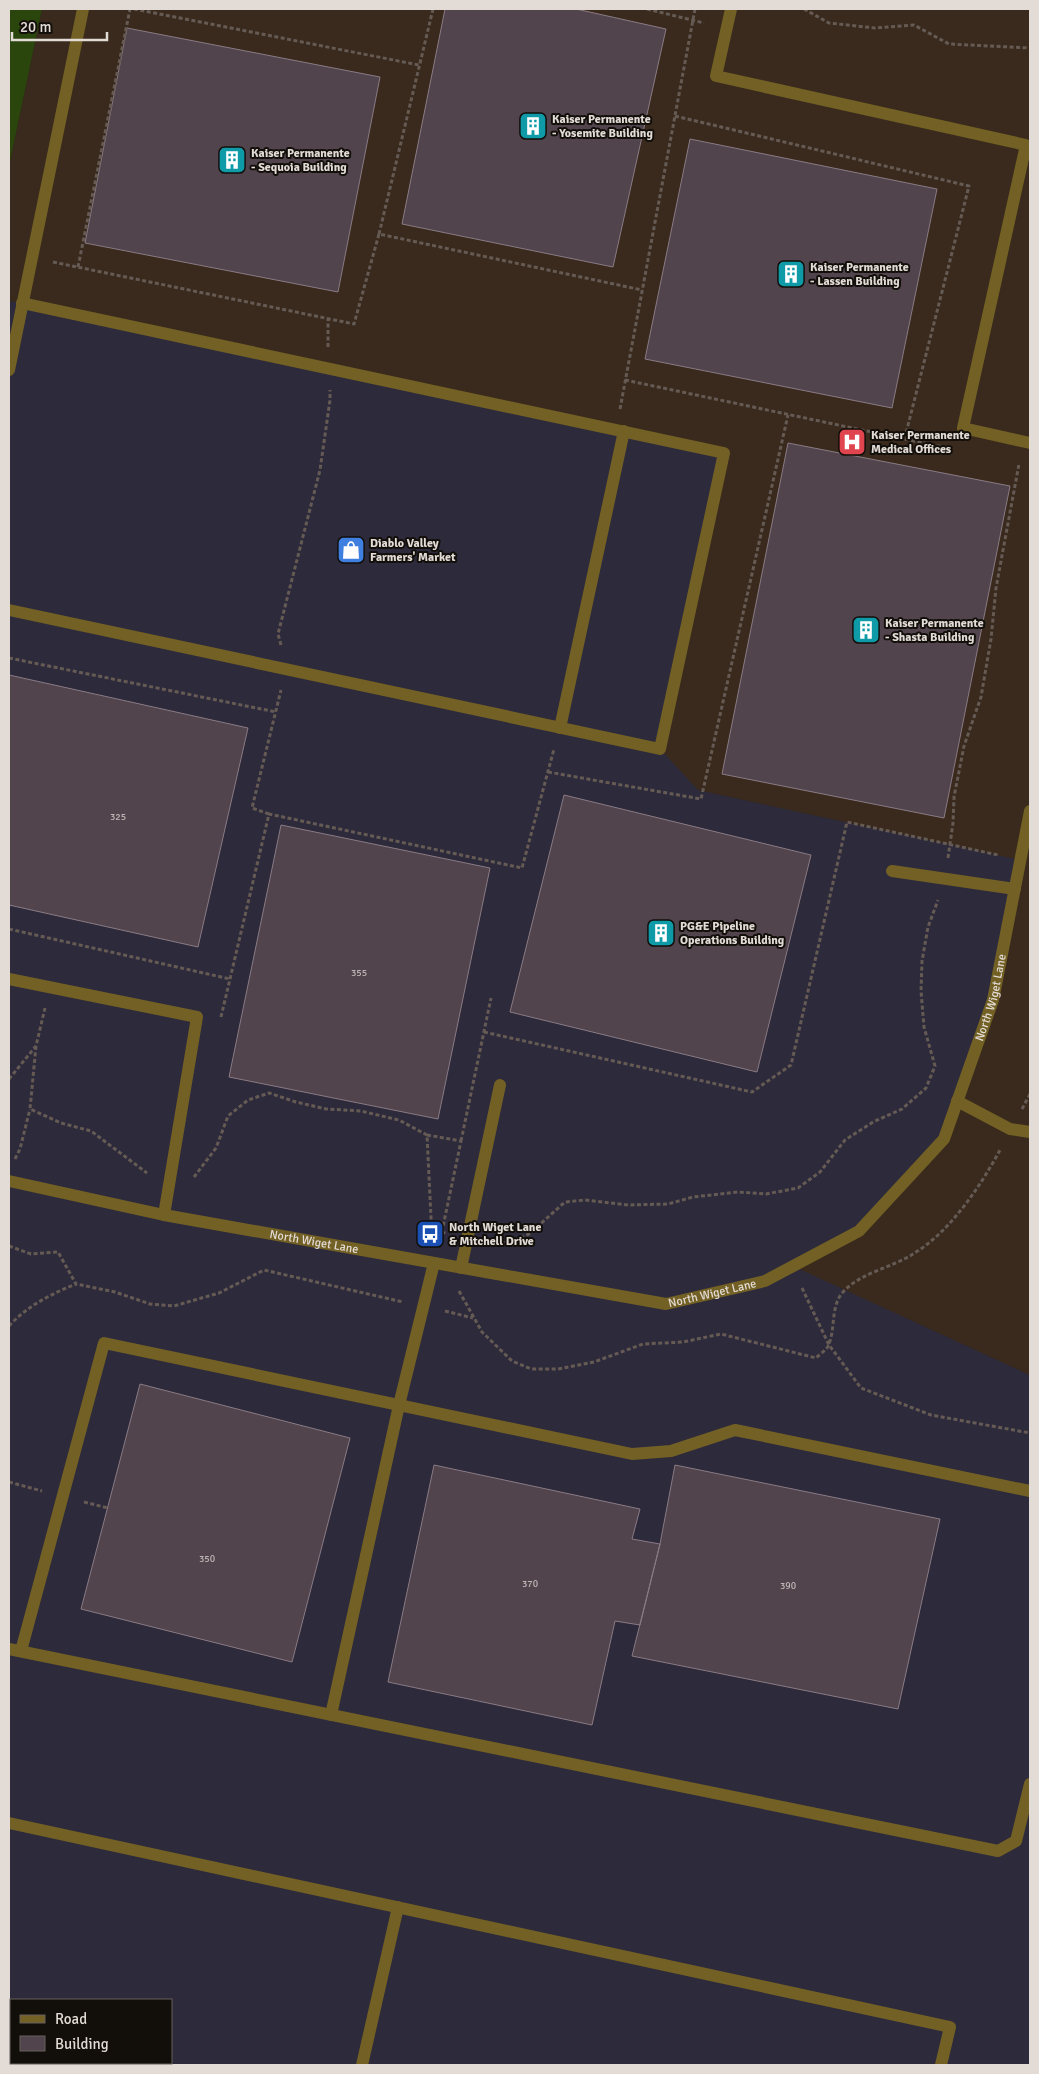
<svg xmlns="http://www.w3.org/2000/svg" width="1039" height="2074" font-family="Signika,sans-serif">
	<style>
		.commercial { fill: #2d2a3b; fill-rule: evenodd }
		.built { fill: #392a1d }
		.green { fill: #2a460d }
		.building { fill: #51444d; stroke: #8a7b84 }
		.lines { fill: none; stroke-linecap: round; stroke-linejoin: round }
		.path { stroke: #655b54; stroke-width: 3; stroke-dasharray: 4 2.5; stroke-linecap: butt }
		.minor { stroke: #726024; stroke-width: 12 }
		.labels { text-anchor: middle; stroke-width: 4; stroke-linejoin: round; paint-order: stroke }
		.number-label { font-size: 10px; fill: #beb6b4 }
		.poi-label { font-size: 12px; font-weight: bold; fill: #e3dcd6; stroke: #120e0a; text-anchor: start }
		.street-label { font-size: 12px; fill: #e3dcd6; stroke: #120e0a }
	</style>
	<rect width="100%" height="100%" fill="#2e231b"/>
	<path class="commercial" d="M9,293L719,450L699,790L1021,860L993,1000L944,1139L859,1231L794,1266L1030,1375V2065H9ZM11,2000H171V2063H11Z"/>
	<path class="built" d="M42,9H1030V1375L793,1266L859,1231L944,1139L993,1000L1020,860L698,790L660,749L724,453L9,301V166Z"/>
	<path class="green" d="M9,9H42L9,166Z"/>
	<path class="building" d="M445,9H576L666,29L613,267L402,224Z
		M127,28L380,77L338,292L85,243Z
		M690,139L937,189L892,408L645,359Z
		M788,443L1010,486L944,818L722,774Z
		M9,675L248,728L198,947L9,905Z
		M564,795L811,855L757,1072L510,1012Z
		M281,825L490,868L438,1119L229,1077Z
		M140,1384L350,1438L292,1662L81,1609Z
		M434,1465L640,1509L632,1539L660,1544L640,1625L615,1621L592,1725L388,1682Z
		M675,1465L940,1519L898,1709L632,1656L660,1544Z"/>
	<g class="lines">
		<path class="path" d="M134,9L419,65
			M647,9L704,23
			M804,9L829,23L875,28L914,25L949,44L1030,48
			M675,116L969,186L906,433
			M379,234L433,9
			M53,262L354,324L379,234L642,290
			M78,267L130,9
			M328,347V318
			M625,380L952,449
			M620,409L695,9
			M281,645L278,634L320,470L330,400V390
			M9,658L276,712
			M548,772L701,799L788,415
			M269,814L252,808L281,690
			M948,858L953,823L954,797L964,746L981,697L991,639L996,588L1019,464
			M9,929L230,979
			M221,1017L269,814L522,868L554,749
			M484,1032L752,1092L791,1065L847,822L998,855
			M36,1046L30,1109L61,1123L91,1131L147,1173
			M9,1079L36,1046L45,1008
			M1022,1109L1030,1094
			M427,1135L461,1141L440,1241
			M461,1141L491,998
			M15,1159L20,1149L30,1109
			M194,1177L216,1148L228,1116L248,1100L269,1093L296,1102L326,1109L361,1111L399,1120L427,1135L431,1218L437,1242
			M435,1232L447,1233
			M489,1241L508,1243L529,1234L565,1202L585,1200L628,1205L668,1204L693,1197L738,1192L766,1194L798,1188L820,1172L845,1140L873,1122L902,1109L926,1088L935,1066L924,1027L921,991L922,961L928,927L938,900
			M9,1246L31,1254L58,1252L76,1284L115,1292L150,1304L174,1306L219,1293L264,1270L403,1302
			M802,1288L829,1345L861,1388L931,1415L1030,1433
			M459,1291L482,1332L512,1361L531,1369H558L594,1362L643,1344L683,1342L721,1334L816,1358C820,1354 828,1349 829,1344C836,1326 830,1304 845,1290C861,1273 893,1267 913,1254C950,1232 980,1187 1000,1150
			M445,1311L473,1318
			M9,1326C27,1306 51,1294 76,1284
			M9,1482L42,1491
			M84,1502L108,1508"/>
		<g class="minor">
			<path d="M731,9L716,76L1026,145L963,428L1030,443"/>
			<path d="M9,370L83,9"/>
			<path d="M9,610L660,749L724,453L22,303"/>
			<path d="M560,728L624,431"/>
			<path d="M892,871L1015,889"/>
			<path d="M9,979L197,1017L164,1215"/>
			<path d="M957,1101L1010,1129L1030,1132"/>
			<path id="s1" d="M9,1181L164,1215L666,1304L765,1281L859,1231L944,1139L993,1000L1030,811"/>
			<path d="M461,1268L500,1085"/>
			<path d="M9,1649L998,1851L1016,1841L1030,1784"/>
			<path d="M21,1651L104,1343L632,1454L671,1451L735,1430L1030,1491"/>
			<path d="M331,1715L399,1405L434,1263"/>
			<path d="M9,1823L950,2027L941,2065"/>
			<path d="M362,2065L398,1907"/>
		</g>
	</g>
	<defs>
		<symbol id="building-square" viewBox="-11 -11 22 22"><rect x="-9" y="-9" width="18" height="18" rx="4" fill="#0f9aa8" stroke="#120e0a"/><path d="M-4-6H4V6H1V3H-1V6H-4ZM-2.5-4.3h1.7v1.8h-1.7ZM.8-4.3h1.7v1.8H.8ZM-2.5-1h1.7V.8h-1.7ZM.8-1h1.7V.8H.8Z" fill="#fff"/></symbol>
		<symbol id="hospital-square" viewBox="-11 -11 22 22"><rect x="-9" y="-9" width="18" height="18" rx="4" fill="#e0444e" stroke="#120e0a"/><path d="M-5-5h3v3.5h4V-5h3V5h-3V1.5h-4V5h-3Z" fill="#fff"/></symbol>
		<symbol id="shop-square" viewBox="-11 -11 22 22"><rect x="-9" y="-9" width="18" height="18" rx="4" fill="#3f7fe0" stroke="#120e0a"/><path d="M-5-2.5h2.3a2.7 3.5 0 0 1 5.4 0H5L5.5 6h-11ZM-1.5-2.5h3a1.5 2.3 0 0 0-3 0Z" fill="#fff"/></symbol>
		<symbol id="bus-square" viewBox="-11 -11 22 22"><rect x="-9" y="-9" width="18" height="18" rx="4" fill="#1a4fb4" stroke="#120e0a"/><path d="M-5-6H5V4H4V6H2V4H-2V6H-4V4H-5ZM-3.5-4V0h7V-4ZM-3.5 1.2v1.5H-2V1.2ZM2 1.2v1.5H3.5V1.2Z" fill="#fff"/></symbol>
	</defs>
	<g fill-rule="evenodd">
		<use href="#building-square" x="517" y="110" width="32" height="32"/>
		<use href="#building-square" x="216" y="144" width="32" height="32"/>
		<use href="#building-square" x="775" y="258" width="32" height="32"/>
		<use href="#hospital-square" x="836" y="426" width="32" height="32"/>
		<use href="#shop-square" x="335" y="534" width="32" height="32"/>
		<use href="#building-square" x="850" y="614" width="32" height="32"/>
		<use href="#building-square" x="645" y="917" width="32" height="32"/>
		<use href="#bus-square" x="414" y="1218" width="32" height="32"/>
	</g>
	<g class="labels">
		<g class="number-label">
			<text x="118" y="820">325</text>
			<text x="359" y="976">355</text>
			<text x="207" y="1562">350</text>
			<text x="530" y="1587">370</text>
			<text x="788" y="1589">390</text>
		</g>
		<g class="poi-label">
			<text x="552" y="123">Kaiser Permanente<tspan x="552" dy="14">- Yosemite Building</tspan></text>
			<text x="251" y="157">Kaiser Permanente<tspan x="251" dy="14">- Sequoia Building</tspan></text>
			<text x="810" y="271">Kaiser Permanente<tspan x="810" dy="14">- Lassen Building</tspan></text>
			<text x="871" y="439">Kaiser Permanente<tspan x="871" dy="14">Medical Offices</tspan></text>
			<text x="370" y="547">Diablo Valley<tspan x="370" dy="14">Farmers' Market</tspan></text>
			<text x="885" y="627">Kaiser Permanente<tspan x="885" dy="14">- Shasta Building</tspan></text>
			<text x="680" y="930">PG&amp;E Pipeline<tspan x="680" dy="14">Operations Building</tspan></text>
			<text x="449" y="1231">North Wiget Lane<tspan x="449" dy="14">&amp; Mitchell Drive</tspan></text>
		</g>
		<g class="street-label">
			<text dy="4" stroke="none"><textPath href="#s1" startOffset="1151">North Wiget Lane</textPath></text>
			<text dy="4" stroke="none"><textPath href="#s1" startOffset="311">North Wiget Lane</textPath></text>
			<text dy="4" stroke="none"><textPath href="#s1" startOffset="716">North Wiget Lane</textPath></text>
		</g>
	</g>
	<rect width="1039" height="2074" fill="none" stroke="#e3dcd6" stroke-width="20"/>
	<rect x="10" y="1999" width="162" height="65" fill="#120e0a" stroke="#66605c"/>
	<rect x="20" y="2015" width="25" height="8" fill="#726024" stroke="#66605c"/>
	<text x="55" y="2024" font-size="15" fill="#e3dcd6">Road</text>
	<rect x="20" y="2036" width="25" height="15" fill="#51444d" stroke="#66605c"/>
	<text x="55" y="2049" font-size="15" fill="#e3dcd6">Building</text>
	<path d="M12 32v8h95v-8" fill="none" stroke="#e3dcd6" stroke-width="2.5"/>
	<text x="20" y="32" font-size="15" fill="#e3dcd6" stroke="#120e0a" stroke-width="4" paint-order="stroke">20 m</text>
</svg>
